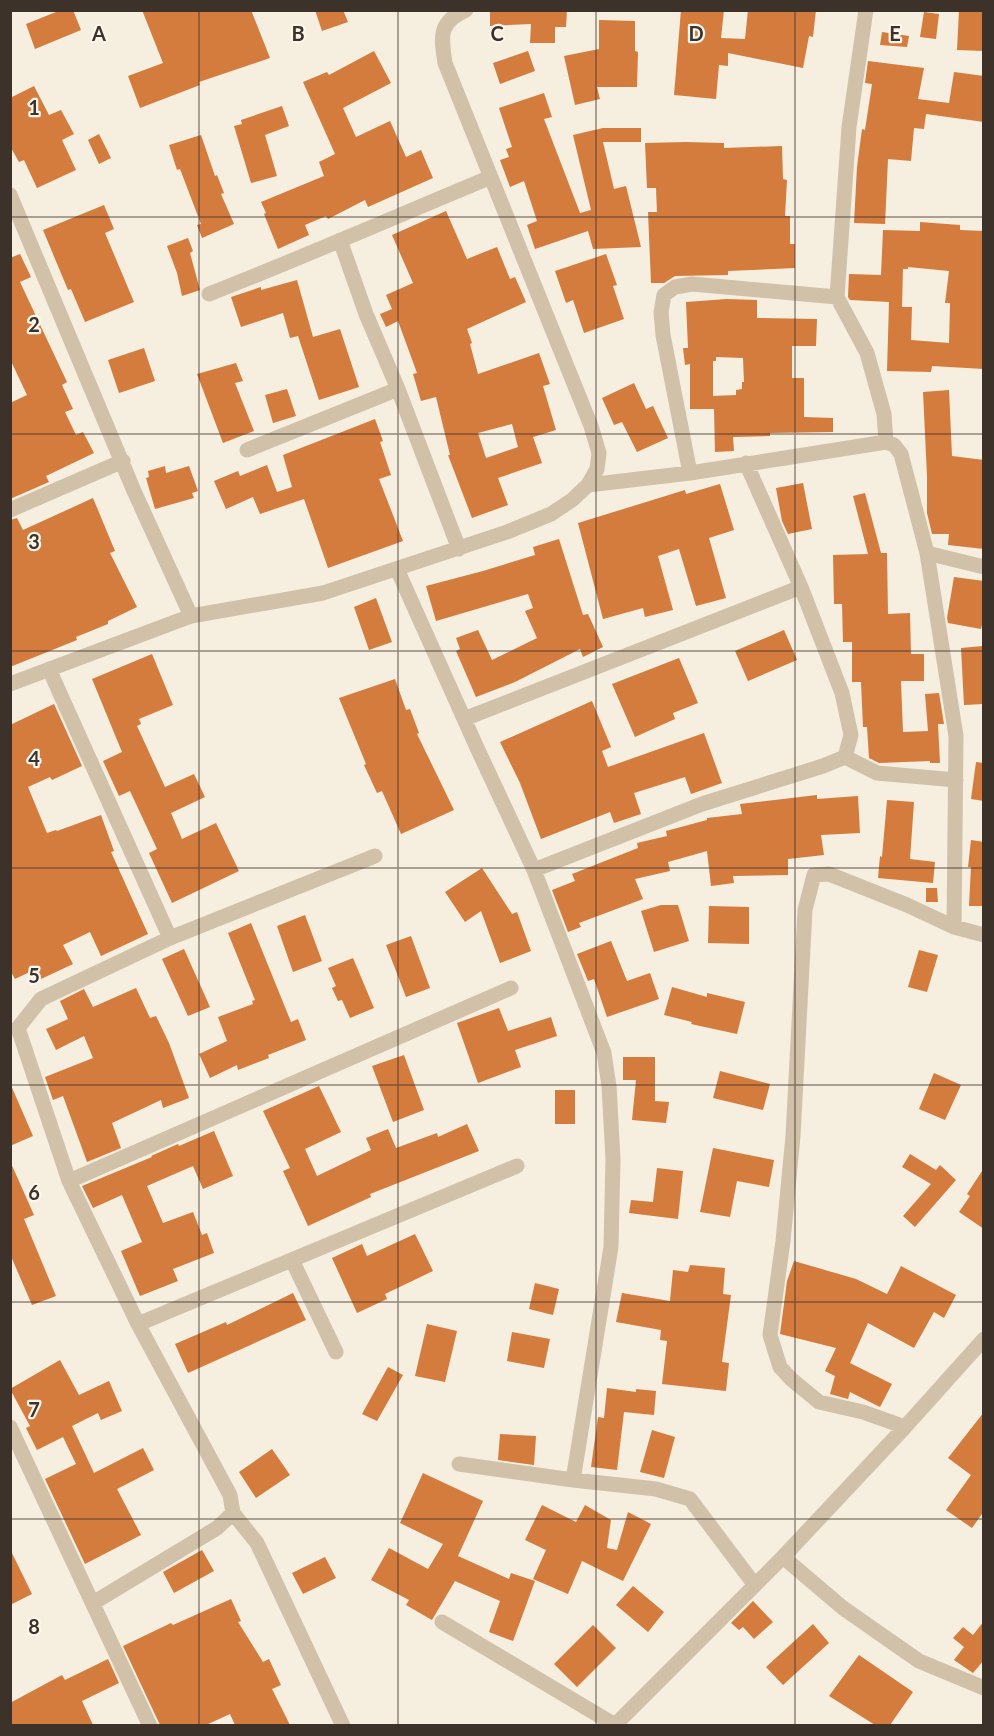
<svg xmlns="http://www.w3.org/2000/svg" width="994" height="1736" font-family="Lato,sans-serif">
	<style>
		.building { fill: #d47b3e; fill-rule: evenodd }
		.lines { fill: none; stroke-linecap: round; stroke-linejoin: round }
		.minor { stroke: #d0c1a8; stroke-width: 15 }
		.grid { fill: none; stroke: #3c3229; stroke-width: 1.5; stroke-opacity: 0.55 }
		.grid-label { font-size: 20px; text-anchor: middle; font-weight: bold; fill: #3c3229; stroke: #fcf7ec; stroke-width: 4.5; stroke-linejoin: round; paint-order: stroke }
	</style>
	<rect width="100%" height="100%" fill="#f6eede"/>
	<path class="building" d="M61,10H73L81,30L35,49L26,24Z
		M142,10H251L270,58L199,82L200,85L140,108L128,76L163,63Z
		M315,10H343L348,22L322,31Z
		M490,10H567L566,27H555V43H530L531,24L490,26Z
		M681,10H724L721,38L745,39L748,10H816L813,37L809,36L803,68L728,53V66L719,65L716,99L674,95Z
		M959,10H984V51L957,50Z
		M924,12L939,14L936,39L920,37Z
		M599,20L635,21V51L638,52L637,87H597L600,99L575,105L564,56L599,49Z
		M882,32L909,36L907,47L880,45Z
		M374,51L391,83L343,108L356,137L390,121L406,157L421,150L433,178L368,207L365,200L328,219L326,216L305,225L309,235L278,249L264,214L266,213L261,202L324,176L319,162L335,154L303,82L327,72L329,75Z
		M528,51L535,71L500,84L493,63Z
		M868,61L924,68L918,99L949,103L954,72L984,76V122L926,114L924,129L914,128L911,161L888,159L885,224L854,223L857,167L862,129L865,130L872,84L865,83Z
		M34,86L49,115L61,110L74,134L62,140L76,170L37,188L24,160L19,162L10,146V98Z
		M544,93L552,117L544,119L580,213L591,210L573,135L603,128H641V142H603L614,189L626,186L641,247L593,249L588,231L535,249L527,225L537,221L524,181L510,187L500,160L509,157L506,149L512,147L499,108Z
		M282,106L289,126L265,135L277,176L251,183L234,126L242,124L241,120Z
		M99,134L111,158L99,164L88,140Z
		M201,135L215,176L217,175L224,193L221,194L234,224L202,238L197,225L201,224L180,169L177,170L169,145Z
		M686,142L724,143V148L782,146L783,179L787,180L785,216H790V244H795V268L728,271V275L675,276L664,283H651L648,212H657L656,188H647L645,143Z
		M104,205L114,229L105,233L134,302L85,322L71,289L68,290L43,230Z
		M446,211L467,259L497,247L510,279L515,277L526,302L467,329L472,343L470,344L478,374L539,353L550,384L543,386L556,430L533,437L542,463L498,478L508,505L472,518L448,455H450L436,397L421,401L413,374L417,373L398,321L386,327L380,314L392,309L386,295L413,283L392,235ZM512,424L518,447L486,458L478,433Z
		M920,222L960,225V230L984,231V369L932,366L931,372L887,371L889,302L850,300L848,297L849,274L881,275L883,230L920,231ZM908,267L949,271L945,303H950L949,343L911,340L912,307H902L903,269H908Z
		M188,238L193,251L190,253L200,290L182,296L177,273L167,246Z
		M20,254L31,277L20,282L67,382L62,385L73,409L65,412L76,435L83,432L94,453L46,476L49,482L10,499V403L27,395L10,359V258Z
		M606,254L617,285L613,286L624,319L584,333L573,300L566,303L555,271Z
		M297,280L313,337L340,329L359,387L319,400L298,336L290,338L283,313L241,327L231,297L261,287V290Z
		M727,299L757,300V318L817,319L816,346H792V378H804V417L833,418V432L770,433V436L733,437L734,451L715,452L714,409H690V364L685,365L683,348H688L686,302ZM716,357L743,358L744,382H742V389L736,390V395L713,396V361H716Z
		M144,348L155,381L119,393L108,360Z
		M236,363L243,381L235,383L254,431L223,443L197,374Z
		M634,383L646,409L653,406L668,438L637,452L622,422L614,425L602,398Z
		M287,389L296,416L273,423L265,395Z
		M949,390L952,456L984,460V549L948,545L949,534H932L927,513V476L923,392Z
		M375,419L383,441L380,442L391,475L379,479L403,541L328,568L304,499L260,514L253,497L226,509L214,481L238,471L240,476L267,465L277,492L292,487L283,455Z
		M165,466L166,473L189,466L198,491L192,493L194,498L155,509L146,478L149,477L148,471Z
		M803,483L812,529L788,534L782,521L776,488Z
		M720,484L734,530L709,538L726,598L696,606L679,549L658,556L673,610L645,617L643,608L603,619L578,523L685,490L686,494Z
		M865,493L881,553H887L888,614L910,613L911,654H924V681H901L903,732L928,731L925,694L939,693L944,724H938L940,763H930V761L879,763L869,758L867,727H863L861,682H852V642H843L842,604H834L833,555L868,554L853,496Z
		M93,498L115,551L110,553L137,607L108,621V624L76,637L77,640L10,667V520L17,518L23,530Z
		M559,539L583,615L588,614L603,647L583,657L580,649L515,682L476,697L456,651L460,649L456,638L478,630L492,660L537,638L525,611L533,608L528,594L436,621L426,586L483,571L535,555L533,547Z
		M954,577L984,581V617L981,629L948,623L947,618Z
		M376,598L392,642L369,650L354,607Z
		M784,630L797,660L748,681L735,651Z
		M983,646L984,704L964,705L961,648Z
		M152,654L173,705L139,719L141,724L137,726L165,787L194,774L205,797L171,813L182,839L216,823L239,871L172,903L149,853L157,849L130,791L119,796L103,761L122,752L92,679Z
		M679,658L698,703L673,713L675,719L635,737L612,684Z
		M395,679L406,710L410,709L419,733L417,734L454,810L401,834L382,791L377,793L364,765L366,764L339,698Z
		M592,701L611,747L602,751L608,767L704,733L722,783L691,794L685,777L634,793L641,814L614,823L610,812L541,839L520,783L500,742Z
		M54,704L82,766L52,780L50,777L28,787L47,833L56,830L57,831L101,815L114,851L111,852L148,934L101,956L90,932L63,945L73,964L41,979L36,969L15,979L10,970V725Z
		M976,762L984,763V801L971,799Z
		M817,795V799L858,796L860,833L821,835L824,855L788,859V875L733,876L734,883L711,886L707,851L668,862L670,871L635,879L643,899L579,923L581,927L568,932L552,890L575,881L572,874L638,848L637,843L667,836L666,831L707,820V818L742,814L740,804Z
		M887,800L914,802L910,859L935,862L933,883L878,878L880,856L882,857Z
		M971,840L984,842V906H969L971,867H968Z
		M482,868L512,914L517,912L531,951L500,963L481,911L465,922L445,892Z
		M926,888H937L938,902H926Z
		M661,905H678L689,941L654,952L641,911Z
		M709,906L749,907V944L708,943Z
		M305,915L322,961L293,972L277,926Z
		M251,923L291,1022L298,1019L306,1040L268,1055L269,1058L238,1070L237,1065L210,1078L199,1054L227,1041L218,1017L253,1004L252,1001L255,1000L228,933Z
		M411,936L430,988L406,997L386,945Z
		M611,941L627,981L650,973L659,999L607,1017L594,979L588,981L577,954Z
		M184,949L210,1007L188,1016L162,959Z
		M919,950L938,955L927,992L908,987Z
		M353,958L374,1008L350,1018L342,1000L338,1001L332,988L336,986L328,968Z
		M672,987L707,997V993L745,1002L737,1034L691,1024L692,1022L664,1015Z
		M136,988L150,1018L156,1016L169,1043L189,1098L163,1108L161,1100L112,1123L121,1148L87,1162L63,1096L53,1100L45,1077L93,1058L84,1036L56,1050L46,1029L68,1019L60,1001L84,989L93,1007Z
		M499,1008L508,1031L551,1017L557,1036L515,1050L521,1067L478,1083L457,1023Z
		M404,1055L424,1110L393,1122L372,1066Z
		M623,1057H655V1101L669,1102L666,1123L632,1120L636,1080H623Z
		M720,1071L770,1084L763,1110L713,1098Z
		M934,1073L961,1085L945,1120L919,1109Z
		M10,1083L33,1136L10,1146Z
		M319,1086L341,1132L305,1149L317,1176L371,1150L366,1138L388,1129L396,1148L437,1133L438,1137L467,1124L479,1151L370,1194L371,1197L308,1226L283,1171L290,1168L263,1111Z
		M555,1090H575V1124H555Z
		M214,1131L233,1176L203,1189L193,1166L147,1186L163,1223L193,1212L202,1235L207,1233L214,1253L173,1269L178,1281L140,1296L121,1251L142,1242L122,1195L93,1208L82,1186L152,1157L151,1156L178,1144L179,1146Z
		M713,1148L774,1160L769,1187L737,1181L730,1217L700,1212Z
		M910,1154L936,1170L940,1165L956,1180L915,1227L903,1216L931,1184L902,1167Z
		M10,1161L34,1215L24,1219L56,1296L32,1305L10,1254Z
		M657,1168L683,1171L678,1219L629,1213L631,1200L653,1202Z
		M984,1168V1229L959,1212L970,1196L967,1194Z
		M415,1234L433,1271L385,1294L387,1299L357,1313L332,1258L362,1244L367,1256Z
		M794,1261L856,1279L887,1294L901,1266L956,1295L944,1318L934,1312L914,1348L868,1323L850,1363L892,1384L880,1407L850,1392L848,1399L830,1394L835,1376L825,1371L836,1348L780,1334L787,1281Z
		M690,1265L725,1268L723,1294L731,1295L722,1362L729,1363L726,1391L662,1384L667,1341L660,1340L661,1330L616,1322L622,1293L670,1301L673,1270L688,1272Z
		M535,1283L559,1289L553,1315L529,1309Z
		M293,1293L306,1320L188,1373L175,1344L226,1322L227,1325Z
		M427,1324L457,1331L445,1382L415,1376Z
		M512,1332L550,1339L544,1368L507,1361Z
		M60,1360L79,1395L109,1381L122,1411L101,1420L98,1413L72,1426L94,1473L143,1448L154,1470L117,1489L141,1535L85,1564L45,1479L76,1464L63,1437L37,1450L26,1428L30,1426L10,1389Z
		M388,1367L403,1375L377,1421L362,1414Z
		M607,1388L636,1392V1389L656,1391L654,1415L624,1412L617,1470L591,1467L598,1417L604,1418Z
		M984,1412V1511L972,1528L946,1510L971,1475L948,1458Z
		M652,1430L675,1437L664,1478L640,1472Z
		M500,1434L536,1436L534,1465L498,1460Z
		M272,1449L290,1475L256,1498L239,1472Z
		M423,1473L483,1501L458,1556L509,1579L511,1573L535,1581L513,1641L489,1632L500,1601L455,1581L432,1620L406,1605L409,1600L371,1580L389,1548L428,1569L443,1544L400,1523Z
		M542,1505L576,1522L585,1505L611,1520L607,1548L617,1550L628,1512L651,1524L623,1581L582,1561L568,1594L533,1579L546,1550L525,1540Z
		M10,1549L32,1594L10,1605Z
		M202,1550L214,1571L174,1593L163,1572Z
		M325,1557L336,1578L303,1594L292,1573Z
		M633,1586L664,1612L648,1632L616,1605Z
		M231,1599L241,1621L238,1622L263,1662L269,1659L281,1685L272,1689L290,1725H235L230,1714L206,1725H160L123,1646L171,1623L173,1625Z
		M753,1601L773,1622L754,1639L743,1627L739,1630L731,1623Z
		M984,1621V1660L973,1673L954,1660L964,1647L953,1638L963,1627L973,1635Z
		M813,1624L829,1643L783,1685L766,1667Z
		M593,1625L616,1648L577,1687L554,1664Z
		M859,1655L913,1692L890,1725H875L829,1696Z
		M108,1659L119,1683L82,1701L93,1725H10V1703L62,1675L65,1680Z"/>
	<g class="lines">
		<path class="minor" d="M866,10L849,127L837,297L867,353L884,414L886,442
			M10,195L134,491L191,616
			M340,240L366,314L398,389L459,549
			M209,294C304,257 397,216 491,177
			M247,450L398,389
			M690,473L663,335L661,312L664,295L675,287L692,284L837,297
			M588,485L690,473L886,442L894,445L901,454L927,553L984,567
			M10,510L123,461
			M927,553L956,736L954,927
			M397,569L478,750L534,870L604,1053L609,1086L613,1159L611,1247L573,1480
			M49,669L170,938
			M10,684L191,616L323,593L507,532L551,514L572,500L588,485L597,469L599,453L591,426L445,63C441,37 438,22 466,10
			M464,719L801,587
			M845,757L877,773L956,780
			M534,870L702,804L823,766L845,757L851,735L842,693L801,587L746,463
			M69,1181L511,988
			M292,1260L336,1352
			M138,1324L517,1166
			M10,1427L150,1726
			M905,1427L863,1412L819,1402L791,1379L780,1367L770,1335L783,1241L793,1136L805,910L814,875L829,874L907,905L954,927L984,935
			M459,1464L573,1480L656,1489L690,1499L754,1584
			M233,1513L257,1543L343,1726
			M783,1557L843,1608L919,1661L984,1688
			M93,1603L217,1528L233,1513L230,1495L138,1324L69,1181L18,1028L41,999L170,938L375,856
			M442,1622L615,1725
			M614,1726L783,1557L905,1427L984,1339"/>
	</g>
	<path class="grid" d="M199,10V1726M398,10V1726M596,10V1726M795,10V1726M10,217H984M10,434H984M10,651H984M10,868H984M10,1085H984M10,1302H984M10,1519H984"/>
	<g class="grid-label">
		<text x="99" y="41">A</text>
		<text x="298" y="41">B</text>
		<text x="497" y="41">C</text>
		<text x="696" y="41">D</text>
		<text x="895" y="41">E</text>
		<text x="34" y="115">1</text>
		<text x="34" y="332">2</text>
		<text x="34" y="549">3</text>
		<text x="34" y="766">4</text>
		<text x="34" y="983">5</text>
		<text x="34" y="1200">6</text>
		<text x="34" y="1417">7</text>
		<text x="34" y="1634">8</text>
	</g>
	<rect width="994" height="1736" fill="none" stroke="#3c3229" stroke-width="24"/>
</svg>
